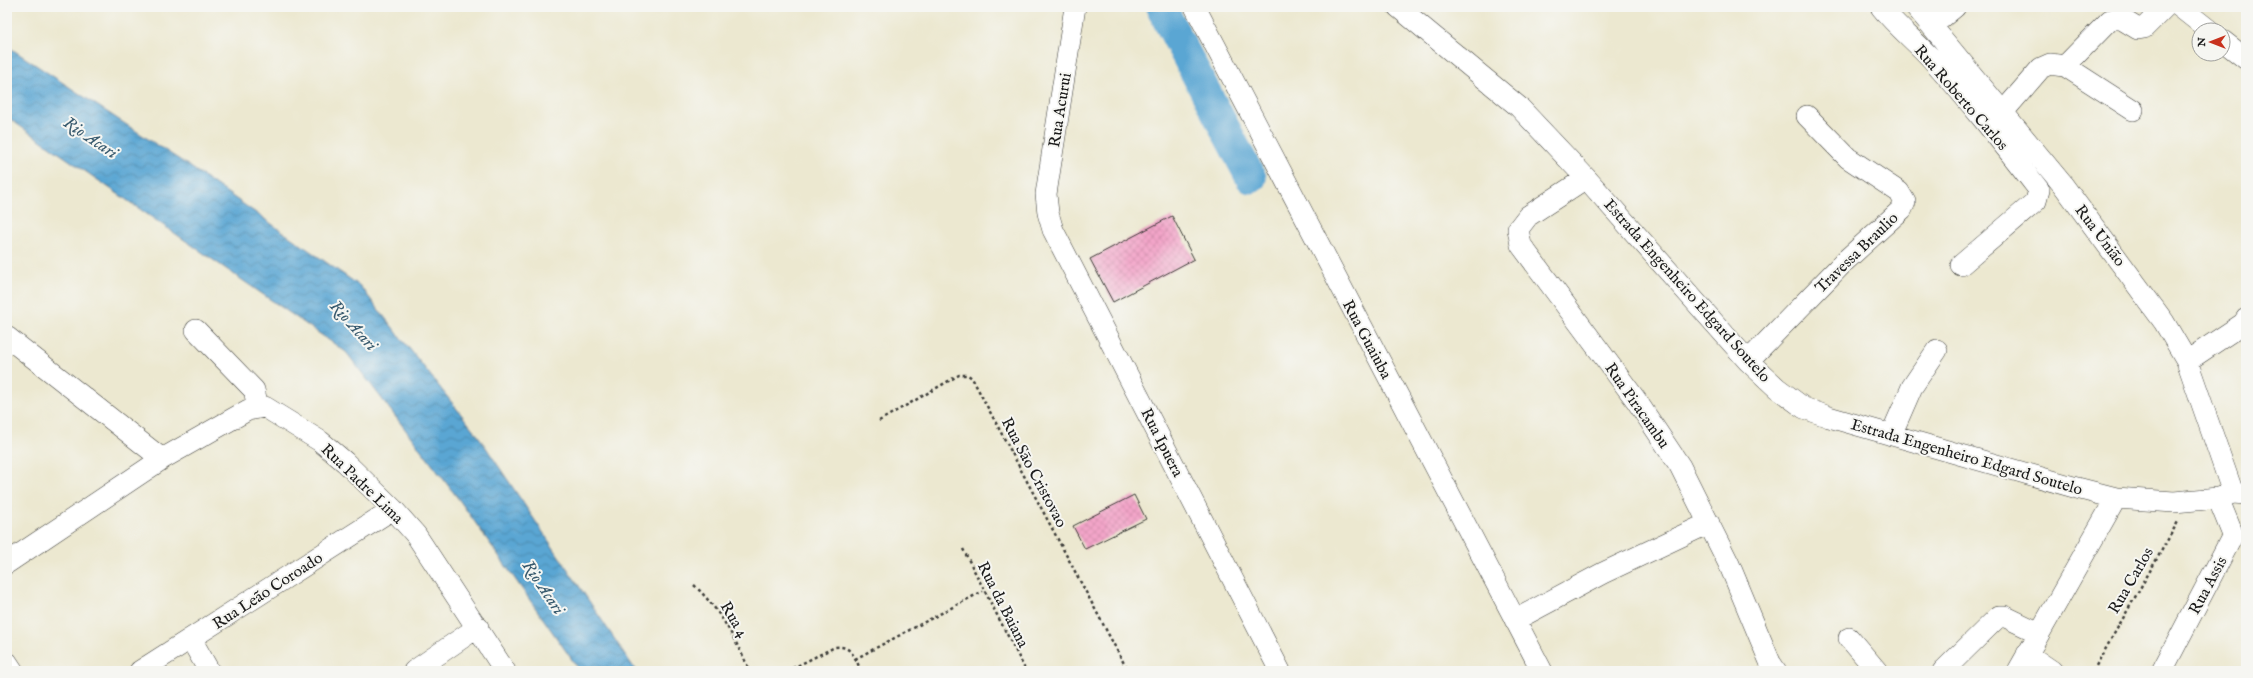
<svg xmlns="http://www.w3.org/2000/svg" width="2253" height="678" font-family="'IM FELL English',serif">
	<style>
		.water { fill: url(#water-waves); stroke: #3b6178 }
		.lines { fill: none; stroke-linecap: round; stroke-linejoin: round }
		.river { stroke: #5aa6d3; stroke-width: 31 }
		.building { fill: url(#building-cross-hatch) }
		.street-casing { stroke: #3b3b37; stroke-width: 22 }
		.path { stroke: #3b3b37; stroke-width: 2.5; stroke-dasharray: 3 3; stroke-linecap: butt }
		.street { stroke: #fff; stroke-width: 21 }
		.labels { text-anchor: middle; stroke-width: 4; stroke-linejoin: round; paint-order: stroke }
		.street-label { font-size: 16px; fill: #1c1c1c; stroke: #f6f6f2 }
		.water-label { font-size: 17px; font-style: italic; fill: #385a6e; stroke: #f6f6f2 }
	</style>
	<defs>
		<pattern id="water-waves" width="16" height="10" patternUnits="userSpaceOnUse"><rect width="16" height="10" fill="#5aa6d3"/><path d="M0 5q4-4 8 0t8 0" fill="none" stroke="#4a86aa"/></pattern>
		<pattern id="building-cross-hatch" width="8" height="8" patternUnits="userSpaceOnUse"><rect width="8" height="8" fill="#f3a5c9"/><path d="M0 0l8 8M0 8l8-8" fill="none" stroke="#d08dac"/></pattern>
	</defs>
	<rect width="100%" height="100%" fill="#f6f6f2"/>
	<filter id="ink" filterUnits="userSpaceOnUse"><feTurbulence type="fractalNoise" baseFrequency=".025" numOctaves="2"/><feDisplacementMap in="SourceGraphic" scale="8" xChannelSelector="R" yChannelSelector="G"/><feConvolveMatrix kernelMatrix="1 2 1 2 8 2 1 2 1" color-interpolation-filters="sRGB"/></filter>
	<filter id="wash" filterUnits="userSpaceOnUse"><feTurbulence type="fractalNoise" baseFrequency=".012" numOctaves="4" result="noise"/><feDisplacementMap in="SourceGraphic" scale="16" xChannelSelector="R" yChannelSelector="G"/><feGaussianBlur stdDeviation="0.9" result="paint"/><feColorMatrix in="noise" values="0 0 0 0 0 0 0 0 0 0 0 0 0 0 0 0 0 1.4 0 .05"/><feComposite in="paint" operator="in"/></filter>
	<g filter="url(#wash)">
		<rect width="100%" height="100%" fill="#ece8d0"/>
		<path class="water" d="M7,46L189,166L360,286L479,437L636,671H580L460,501L346,352L7,117Z"/>
		<g class="lines">
			<path class="river" d="M1161,7L1251,178"/>
		</g>
		<g id="blocks">
			<path class="building" d="M1172,216L1194,259L1113,302L1090,259Z
				M1134,495L1146,519L1085,549L1073,526Z"/>
		</g>
	</g>
	<g filter="url(#ink)">
		<use href="#blocks" fill-opacity="0" stroke="#3b3b37" stroke-width="1"/>
		<g class="lines">
			<defs>
				<path id="street" d="M1075,7L1046,194L1048,213L1053,230L1280,671
					M1195,7L1542,671
					M1398,7L1519,107L1586,178L1748,361L1777,388L1804,408L1829,417L2077,488L2116,498L2174,502L2218,498L2233,493L2246,494
					M1881,7C1896,26 1914,40 1930,57C1969,100 2004,145 2039,190L2036,201L1961,265
					M1916,7L2063,185L2164,322L2187,361L2233,493
					M2180,7L2209,30
					M1932,26L1955,7
					M2223,41L2246,59
					M2065,66L2110,20L2120,18L2138,29L2144,28L2165,7
					M2003,112L2041,68L2050,64L2065,66L2133,110
					M1586,178L1528,216L1518,229L1521,245L1636,400L1680,466L1729,564L1770,662L1776,671
					M196,330L254,390L258,407
					M7,337L162,459
					M1748,361L1845,261L1902,209L1905,202L1899,192L1848,158L1807,116
					M2187,361L2244,323L2246,319
					M1891,435L1912,387L1937,350
					M7,563L162,459L248,410L265,407L320,441L345,462L393,509L416,535L505,671
					M1515,620L1603,573L1709,523
					M1849,638L1877,671
					M191,639L209,671
					M2027,654L2052,671
					M7,662L13,671
					M140,671L393,509
					M414,671L478,627
					M1943,671L1999,616H2004L2039,633
					M2018,671L2116,498
					M2162,671L2233,535L2218,498"/>
			</defs>
			<use href="#street" class="street-casing"/>
			<path class="path" d="M879,421L959,375H968L972,378L1128,671
				M963,549L1026,671
				M694,585C722,612 733,636 750,671
				M855,659L983,591
				M787,671L835,647C852,645 855,658 861,671
				M2093,671L2179,520"/>
			<use href="#street" class="street"/>
		</g>
	</g>
	<g class="labels">
		<g class="street-label">
			<text transform="translate(1962 97) rotate(49)" y="6">Rua Roberto Carlos</text>
			<text transform="translate(1059 110) rotate(-81)" y="6">Rua Acurui</text>
			<text transform="translate(2101 235) rotate(53)" y="6">Rua União</text>
			<text transform="translate(1856 252) rotate(-44)" y="6">Travessa Braulio</text>
			<text transform="translate(1688 290) rotate(48)" y="6">Estrada Engenheiro Edgard Soutelo</text>
			<text transform="translate(1368 339) rotate(62)" y="6">Rua Guaiuba</text>
			<text transform="translate(1638 405) rotate(55)" y="6">Rua Piracambu</text>
			<text transform="translate(1163 442) rotate(63)" y="6">Rua Ipuera</text>
			<text transform="translate(1967 456) rotate(16)" y="6">Estrada Engenheiro Edgard Soutelo</text>
			<text transform="translate(1035 472) rotate(62)" y="6">Rua Sāo Cristovao</text>
			<text transform="translate(363 483) rotate(44)" y="6">Rua Padre Lima</text>
			<text transform="translate(2130 580) rotate(-60)" y="6">Rua Carlos</text>
			<text transform="translate(2207 585) rotate(-62)" y="6">Rua Assis</text>
			<text transform="translate(267 590) rotate(-33)" y="6">Rua Leão Coroado</text>
			<text transform="translate(1004 604) rotate(63)" y="6">Rua da Baiana</text>
			<text transform="translate(735 619) rotate(59)" y="6">Rua 4</text>
		</g>
		<g class="water-label">
			<text transform="translate(91 137) rotate(34)" y="6">Rio Acari</text>
			<text transform="translate(354 325) rotate(48)" y="6">Rio Acari</text>
			<text transform="translate(544 587) rotate(56)" y="6">Rio Acari</text>
		</g>
	</g>
	<rect width="2253" height="678" fill="none" stroke="#f6f6f2" stroke-width="24"/>
	<g transform="translate(2211 42) rotate(270)"><circle r="19" fill="#f6f6f2" stroke="#9f9f9c"/>
	<path d="M0-3L7 15L0 10L-7 15Z" fill="#c8321e"/>
	<text y="-6" font-size="11" font-weight="bold" text-anchor="middle" fill="#1c1c1c">N</text>
	</g>
</svg>
